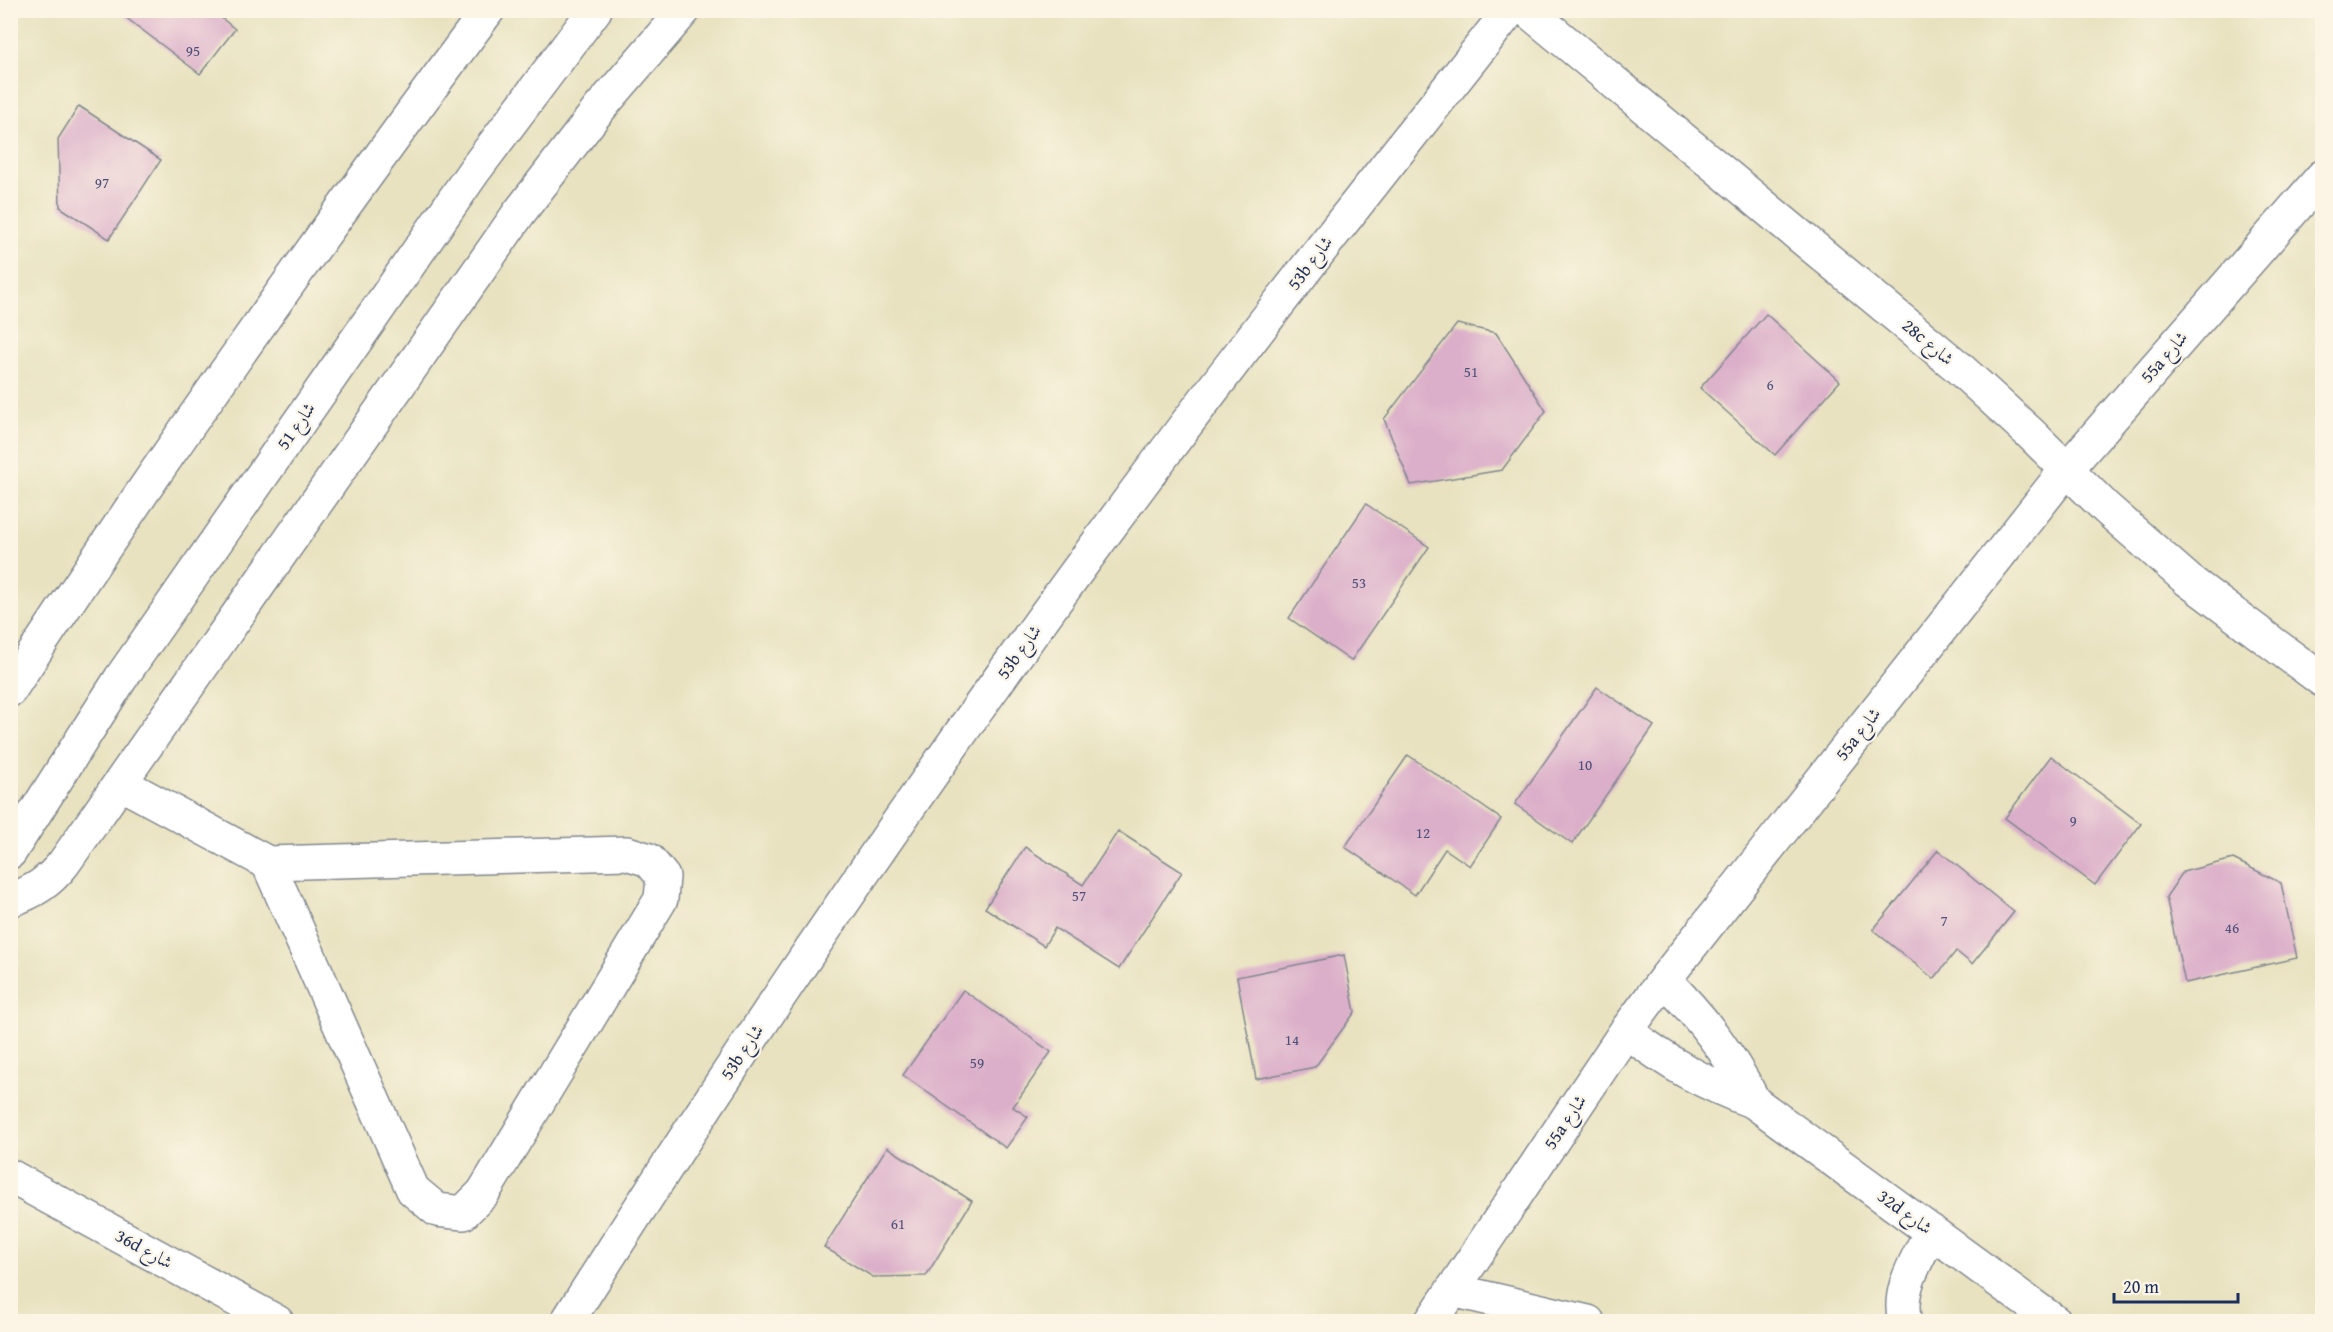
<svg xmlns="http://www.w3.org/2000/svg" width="2333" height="1332" font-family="'Gentium Book Plus',Amiri,serif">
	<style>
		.building { fill: #dbafc9 }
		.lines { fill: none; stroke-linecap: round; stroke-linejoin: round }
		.minor-casing { stroke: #82888f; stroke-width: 36 }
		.minor { stroke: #fff; stroke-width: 33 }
		.labels { text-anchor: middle; stroke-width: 4.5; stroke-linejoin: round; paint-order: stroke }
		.number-label { font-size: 15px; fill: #4b4f79 }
		.street-label { font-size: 18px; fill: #1b2f5e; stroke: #fcf5e5 }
	</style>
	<rect width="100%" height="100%" fill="#fcf5e5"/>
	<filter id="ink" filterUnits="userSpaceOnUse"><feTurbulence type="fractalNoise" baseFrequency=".0167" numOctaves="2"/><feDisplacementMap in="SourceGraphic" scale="12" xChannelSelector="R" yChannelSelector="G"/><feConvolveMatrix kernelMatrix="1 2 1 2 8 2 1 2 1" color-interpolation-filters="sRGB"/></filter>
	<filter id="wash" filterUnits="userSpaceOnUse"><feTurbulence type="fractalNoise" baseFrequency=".008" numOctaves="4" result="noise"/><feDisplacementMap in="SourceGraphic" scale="24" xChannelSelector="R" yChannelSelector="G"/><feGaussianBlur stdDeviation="1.35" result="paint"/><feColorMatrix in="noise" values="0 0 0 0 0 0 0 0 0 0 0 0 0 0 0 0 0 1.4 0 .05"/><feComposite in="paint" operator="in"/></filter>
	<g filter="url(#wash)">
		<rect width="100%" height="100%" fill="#e8e2c0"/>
		<g id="blocks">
			<path class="building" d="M116,10H223L219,16L235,29L200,74Z
				M79,106L161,160L109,239L60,207L58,139Z
				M10,256L18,262L10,273Z
				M1766,314L1840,381L1775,455L1700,388Z
				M1457,324L1496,333L1546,411L1502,470L1411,485L1384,419Z
				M1366,504L1429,547L1351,661L1289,618Z
				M1597,687L1654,726L1572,844L1515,804Z
				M1408,755L1501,819L1470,866L1445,849L1415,895L1345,847Z
				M2051,756L2141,824L2095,885L2005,818Z
				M1118,831L1182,872L1119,969L1055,928L1044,946L985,908L1025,847L1083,885Z
				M1938,850L2014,912L1972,964L1956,951L1934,979L1873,930Z
				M2233,859L2281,883L2297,958L2185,983L2166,897L2183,872Z
				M1344,955L1355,1012L1315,1067L1256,1079L1237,977Z
				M963,990L1051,1052L1013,1107L1028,1117L1006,1148L903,1075Z
				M887,1147L972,1201L926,1276L873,1277L824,1247Z"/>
		</g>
	</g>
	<g filter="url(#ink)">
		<use href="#blocks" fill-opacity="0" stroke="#82888f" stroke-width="1.5"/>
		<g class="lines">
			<defs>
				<path id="minor" d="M1527,10L1958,367L2031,434L2106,508L2188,580L2322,680
					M10,690C161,458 323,232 488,10
					M120,783L268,863L627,853L649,860L663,877L661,899L483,1193L463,1213L437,1210L413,1190L268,863
					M10,852L121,678L474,171L595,10
					M10,900C34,892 49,882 64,863L519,213L599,109L684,10
					M1664,980C1702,1017 1731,1055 1754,1102
					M1626,1031C1669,1064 1703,1083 1754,1102L2055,1322
					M10,1176L277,1322
					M1452,1290L1588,1322
					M567,1322C754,1027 951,738 1160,459C1274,307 1392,159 1510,10
					M1431,1322L1626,1031L1664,980L2066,470L2322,177
					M1905,1322C1896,1289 1918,1260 1931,1231"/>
			</defs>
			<use href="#minor" class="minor-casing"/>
			<use href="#minor" class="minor"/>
		</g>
	</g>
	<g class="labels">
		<g class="number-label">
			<text x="193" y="56">95</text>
			<text x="102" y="188">97</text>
			<text x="1471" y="377">51</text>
			<text x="1770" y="390">6</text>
			<text x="1359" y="588">53</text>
			<text x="1585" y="770">10</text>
			<text x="2073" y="826">9</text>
			<text x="1423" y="838">12</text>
			<text x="1079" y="901">57</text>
			<text x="1944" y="926">7</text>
			<text x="2232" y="933">46</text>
			<text x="1292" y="1045">14</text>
			<text x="977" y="1068">59</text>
			<text x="898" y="1229">61</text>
		</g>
		<g class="street-label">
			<text transform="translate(1310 263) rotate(-53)" y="6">53b شارع</text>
			<text transform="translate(1928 342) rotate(40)" y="6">28c شارع</text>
			<text transform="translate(2164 357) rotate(-49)" y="6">55a شارع</text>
			<text transform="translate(296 426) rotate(-55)" y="6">شارع 51</text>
			<text transform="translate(1019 652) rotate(-54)" y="6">53b شارع</text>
			<text transform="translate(1858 734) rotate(-52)" y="6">55a شارع</text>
			<text transform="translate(742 1052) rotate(-56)" y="6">53b شارع</text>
			<text transform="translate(1565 1122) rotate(-56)" y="6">55a شارع</text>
			<text transform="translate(1905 1212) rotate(36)" y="6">32d شارع</text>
			<text transform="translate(144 1249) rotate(29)" y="6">36d شارع</text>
		</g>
	</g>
	<rect width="2333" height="1332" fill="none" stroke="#fcf5e5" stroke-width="36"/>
	<path d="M2114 1293v9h124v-9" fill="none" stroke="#1b2f5e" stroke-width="3"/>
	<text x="2123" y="1293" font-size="18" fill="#1b2f5e" stroke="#fcf5e5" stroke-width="4.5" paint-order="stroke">20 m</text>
</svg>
